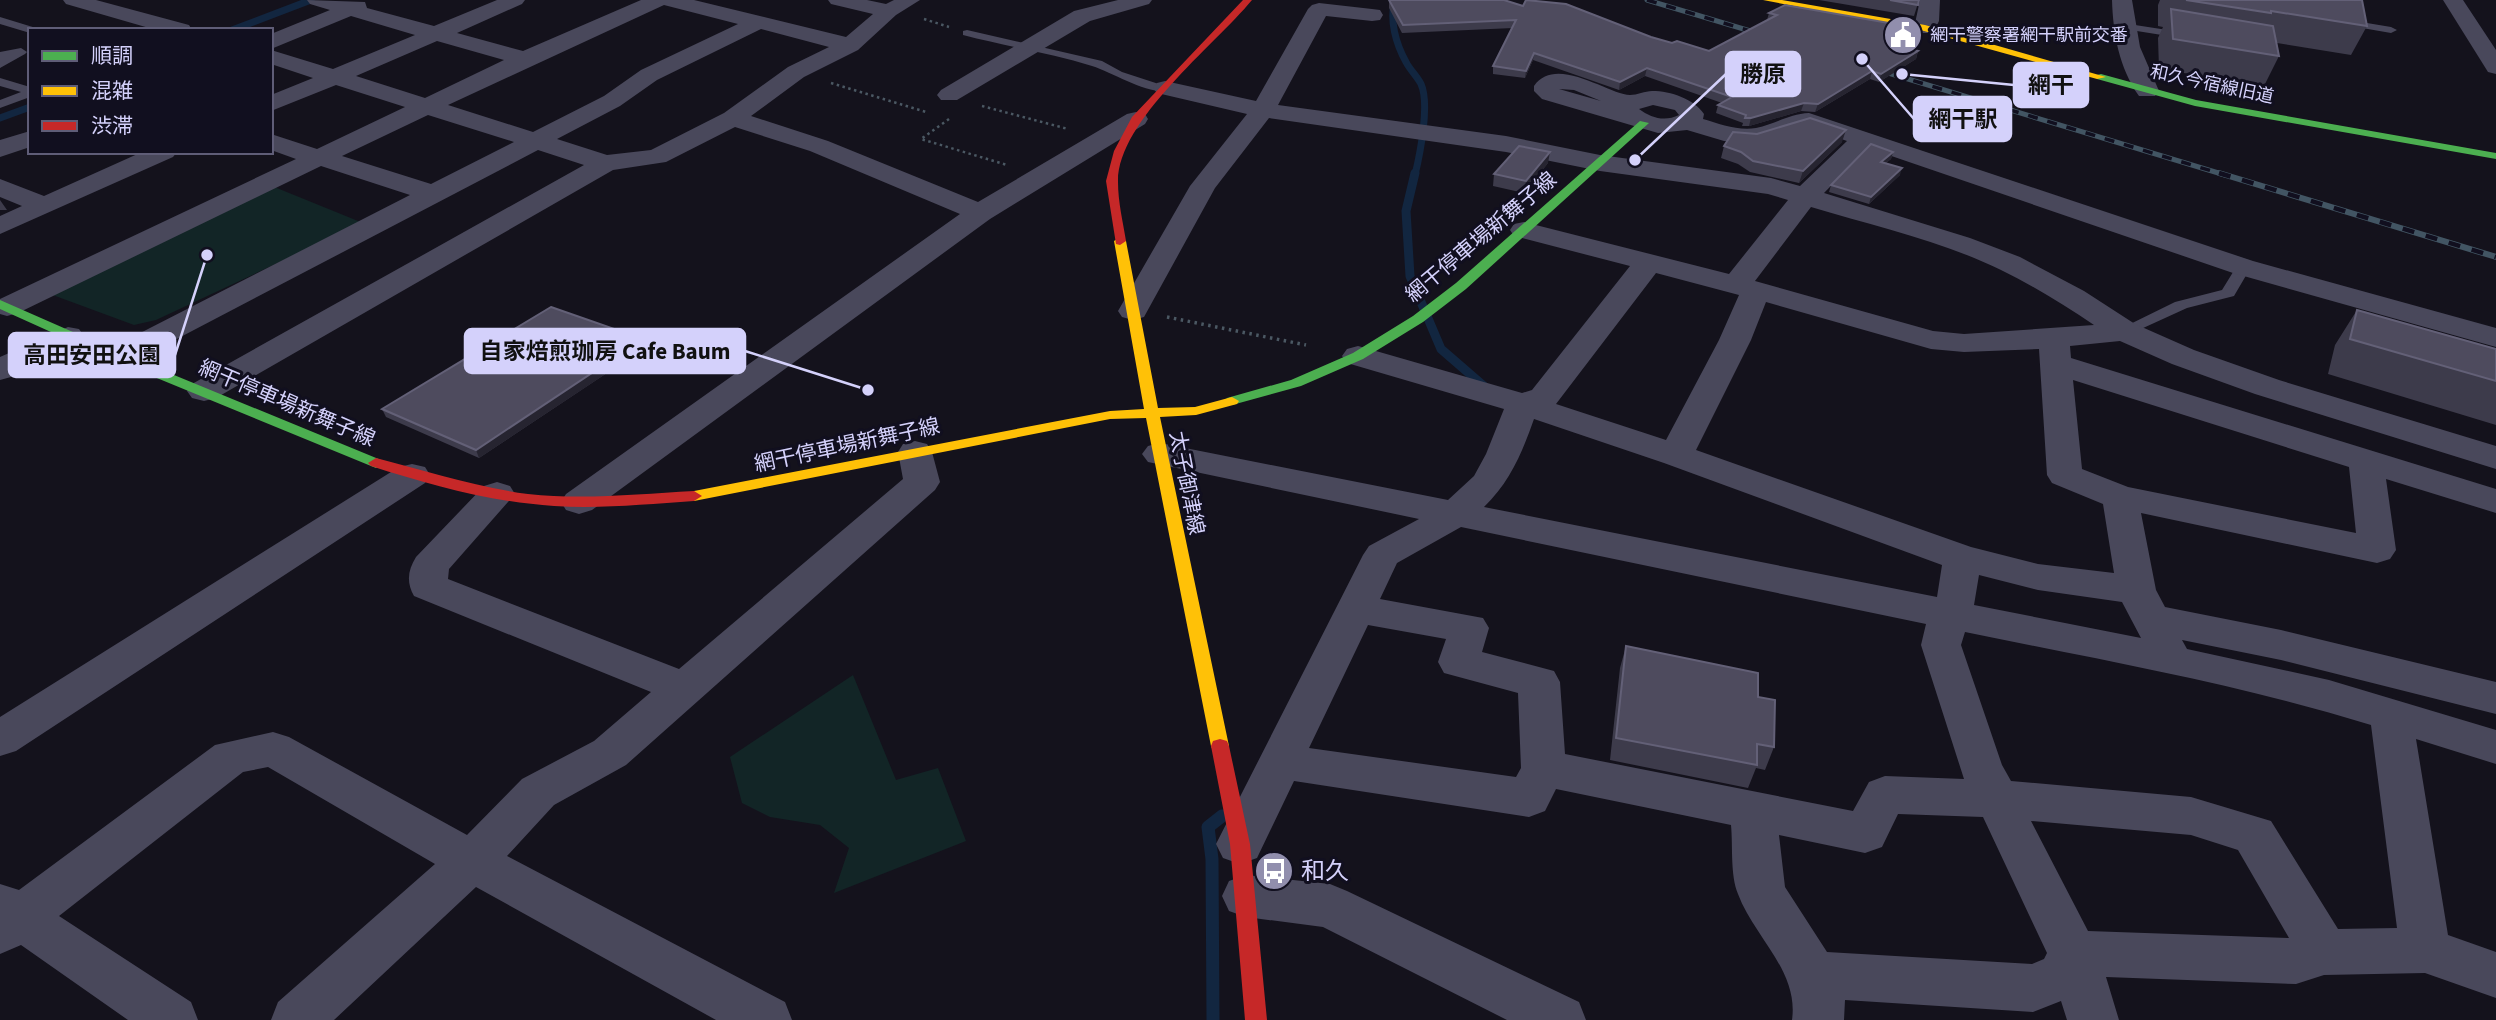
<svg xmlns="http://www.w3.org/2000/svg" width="2496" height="1020" font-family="'Source Sans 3','Noto Sans JP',sans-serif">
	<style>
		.green { fill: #122526 }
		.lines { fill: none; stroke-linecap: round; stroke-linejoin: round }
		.stream-far2 { stroke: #122640; stroke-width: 7 }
		.stream-far1 { stroke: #122640; stroke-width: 9 }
		.stream { stroke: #122640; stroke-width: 13 }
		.path-far1 { stroke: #4b5863; stroke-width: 2.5; stroke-dasharray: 2.5 3.5; stroke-linecap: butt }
		.path { stroke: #4b5863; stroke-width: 3.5; stroke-dasharray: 2.5 4.5; stroke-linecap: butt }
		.lane { fill: #49485b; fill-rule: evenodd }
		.street { fill: #49485b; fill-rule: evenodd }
		.fast { fill: #4caf50; fill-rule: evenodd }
		.slow { fill: #ffc107; fill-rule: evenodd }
		.jam { fill: #c62828; fill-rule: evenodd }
		.rail-far1-casing { stroke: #425563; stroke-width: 5 }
		.rail-casing { stroke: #425563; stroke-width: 6 }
		.rail-far1 { stroke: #110f1f; stroke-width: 3.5; stroke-dasharray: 10; stroke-linecap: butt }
		.rail { stroke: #110f1f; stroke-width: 4.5; stroke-dasharray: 12; stroke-linecap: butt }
		.wall { fill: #3d3b4b }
		.shaded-wall { fill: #262430 }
		.building { fill: #4e4b5e; stroke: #636077; stroke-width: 2 }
		.labels { text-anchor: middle; stroke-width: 6; stroke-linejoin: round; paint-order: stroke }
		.far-poi-label { font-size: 18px; fill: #d4d1fb; stroke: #110f1f; text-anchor: start }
		.far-street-label { font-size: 18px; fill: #d4d1fb; stroke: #110f1f }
		.street-label { font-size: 21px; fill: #d4d1fb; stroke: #110f1f }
		.near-poi-label { font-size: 24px; fill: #d4d1fb; stroke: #110f1f; text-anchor: start }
		.leader { fill: none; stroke: #d4d1fb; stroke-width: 2.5 }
		.callout-dot { fill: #d4d1fb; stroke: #110f1f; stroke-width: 2.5 }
		.callout { fill: #d4d1fb; stroke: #d4d1fb; stroke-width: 2.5 }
		.callout-label { font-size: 23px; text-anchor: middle; font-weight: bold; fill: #111 }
	</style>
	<rect width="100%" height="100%" fill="#14121c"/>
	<path class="green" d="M267,184L363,223L156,320L134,325L50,294Z
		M853,675L896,780L938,768L966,841L834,893L849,848L820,825L770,817L742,803L730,757Z"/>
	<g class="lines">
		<path class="stream-far2" d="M1395,0C1389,20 1396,44 1406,62C1410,70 1417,76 1421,84C1430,104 1420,154 1415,175
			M232,30L311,0
			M0,118L30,107"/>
		<path class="stream-far1" d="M1415,173L1406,211L1410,276L1441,349L1486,388"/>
		<path class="stream" d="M1213,1020L1212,859L1208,827L1222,816"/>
		<path class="path-far1" d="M924,19L949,27
			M831,83L926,112
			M982,106L1068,129
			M949,119L921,139L1007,165"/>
		<path class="path" d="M1167,317L1306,345"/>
		<path class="lane" d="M0,17L36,28L38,30H30V33L0,24Z
			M2343,19L2391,27L2397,30L2391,33L2339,24L2337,22Z
			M2122,23L2187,33L2193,36L2187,39L2118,28V24Z
			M967,30L1102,61L1122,72L1171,88L1169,91C1145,94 1114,73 1092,66C1050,53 1005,46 963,35V31Z
			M21,48L27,52L25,54L0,68V52Z
			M0,78L30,87V97L0,108V100L21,92L0,86Z
			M2243,262L2251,267L2234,296L2187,308L2130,334H2118L2116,331L2175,302L2222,290L2238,264Z"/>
		<path class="street" d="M63,0H96L189,25L192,30H156L66,4Z
			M307,0L365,2L367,8L434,26L497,0H525L522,4L457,33L523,51L641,0H694L846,37L873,14L831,4L828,0H867L886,4L894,0H920L896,15L858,50L804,77L751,116L828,141L978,202L1127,114L1136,112L1145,114L1148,119L1145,124L990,219L592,510L579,514L566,510L561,502L566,494L960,214L810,151L735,127L666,162L613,170L216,398L204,401L192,398L187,391L192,384L584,165L538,150L129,364L118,367L107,364L102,357L107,350L410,195L321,166L18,313L7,316L0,314V299L296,159L271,150V134L317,149L405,107L336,85L271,111V95L313,78L271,64V50L333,69L415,35L351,16L271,49V34L330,10L310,4ZM664,5L738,24L641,70L604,96L533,132L448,105ZM761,29L829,47L788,67L724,113L651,150L607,155L557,139L620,106L657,80ZM437,41L504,60L425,98L356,76ZM428,115L514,142L431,184L342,156Z
			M1118,0H1152L1149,4L1090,21L957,100H941L937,95L941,90L1074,11Z
			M1920,0H1940L1939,21L1933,33H1917L1914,28Z
			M2112,0H2132L2140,47L2159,91L2155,96H2139C2119,68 2113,33 2112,0Z
			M2443,0H2463L2496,50V74L2488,72Z
			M1319,3L1372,9L1380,10L1383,15L1380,20L1372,21L1326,16L1278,105L1506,136L1600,155L1771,178L1800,186L1847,141L1807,127L1753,143L1724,141L1687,130L1658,133L1542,99L1534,91V86C1556,54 1609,95 1630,95C1637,95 1645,91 1652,91C1671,91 1694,99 1704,114L1703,119C1720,124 1738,131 1756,128C1775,124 1789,114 1809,113L2253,261L2496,328V347L2233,273L1868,148L1824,193L1970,238L2020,257L2084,291L2135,324L2194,350L2279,380L2496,446V469L2255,394L2172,364L2120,341L2070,346L2071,358L2496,489V513L2386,479L2396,550L2390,559L2377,563L2141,513L2156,590L2165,607L2281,630L2496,682V714L2281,660L2182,640L2187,649L2329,680L2496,730V764L2416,739L2448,935L2496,952V998L2425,973L2324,975L2296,984L2106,977L2119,1020H2067L2061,1001L2033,1012L1845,1000L1844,1020H1792C1799,971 1754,937 1738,894C1730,875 1733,846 1731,825L1556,789L1545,811L1529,817L1294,781L1257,858L1240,864L1223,858L1216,844L1363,555L1369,546L1419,519L1148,462L1142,454L1148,446L1160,443L1448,500L1474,476L1486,454L1504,409L1347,363L1342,356L1347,349L1358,346L1369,349L1522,393L1532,390L1630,266L1514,236L1510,230L1514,224L1524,222L1729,274L1788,200L1768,194L1600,171L1506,152L1269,118L1215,188L1144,317L1133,320L1122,317L1118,311L1190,186L1247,114L1157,93L1153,88L1157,83L1165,81L1256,101L1308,9L1312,5ZM1559,89L1574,90L1601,101ZM1653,105L1675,110L1679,115C1665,122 1651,118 1639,109ZM1811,207C1874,226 1942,241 2001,270C2034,286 2064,305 2094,325L1964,334L1933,331L1755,281ZM1656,273L1739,295L1719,340L1666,440L1556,404ZM1766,302L1931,349L1964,352L2039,349L2047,475L2052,483L2103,504L2114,573L2038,564L1971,547L1696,450L1751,340ZM2073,380L2349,467L2356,533L2128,487L2082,469ZM1534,419L1664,463L1942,565L1937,597L1484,507C1510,482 1522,453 1534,419ZM1461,527L1926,624L1921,645L1964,779L1885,776L1869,782L1853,811L1565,754L1560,682L1554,671L1482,652L1489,628L1483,618L1380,599L1397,563ZM1979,575L2038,590L2122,602L2141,638L1974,605ZM1368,625L1446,639L1438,662L1444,673L1518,693L1521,768L1516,777L1309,748ZM1965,632C2100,660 2239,684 2371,725L2397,928L2338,929L2271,821L2191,797L2011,781L2002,765L1961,645ZM1898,814L1983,817L2047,953L2044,959L2032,964L1827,952L1785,887L1779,835L1865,853L1882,847ZM2031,821L2191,835L2238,850L2289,938L2088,931Z
			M30,131V147L0,157V140Z
			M142,152H177L173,157L0,234V216L22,206L0,197V179L44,196Z
			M68,327L79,329L84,336L79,343L11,377L0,380V357Z
			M915,441L927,444L932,452L940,482L935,490L626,765L554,805L507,856L785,1002L792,1020H716L476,887L334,1020H271L278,1002L435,864L268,767L243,772L59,916L191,1002L198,1020H128L21,945L0,954V884L19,890L215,745L273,732L289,737L467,835L522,779L594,741L651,692L414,596C406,582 408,570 416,557L484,486L497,482L510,486L515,494L449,569L448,579L679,669L903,479L898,452L903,444Z
			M412,464L425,467L430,475L425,483L16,751L0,756V717L399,467Z
			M1246,875L1330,884L1347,891L1579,1002L1586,1020H1507L1323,927L1246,917L1229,911L1222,896L1229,881Z"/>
		<path class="fast" d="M2101,74L2196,100L2496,153V159L2195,106L2097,79V75Z
			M1640,121L1649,123L1466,289L1423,322L1363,359L1301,386L1232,405L1225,401L1227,398L1291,380L1353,353L1413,316L1456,283Z
			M0,300L123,354L381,460L384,463L376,468L371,466L113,360L0,309Z"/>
		<path class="slow" d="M1763,0H1782L1925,25L2106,77L2097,79L1924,31Z
			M1120,237L1126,241L1158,408L1195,407L1232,397L1239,401L1237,404L1196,415L1160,417L1229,746L1227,751L1220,753L1213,751L1211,746L1146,418L1110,419L694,501L686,496L694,491L1110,411L1144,409L1114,241Z"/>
		<path class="jam" d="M1243,0H1252C1214,46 1117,121 1118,182C1118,202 1123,222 1126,241L1120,245L1116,244L1106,181L1114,151L1132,117Z
			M376,458C427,471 475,487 528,494C583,500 639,494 694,491L702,496L694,501C648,504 601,509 554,506C491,502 430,485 371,466L368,463Z
			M1220,739L1227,741L1229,746L1250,844L1267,1020H1245L1230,844L1211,746L1213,741Z"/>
		<defs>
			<path id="rail-far1" d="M1647,0L1767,36
				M1875,69L2225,175"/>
			<path id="rail" d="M2219,173L2496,257"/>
		</defs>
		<use href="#rail-far1" class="rail-far1-casing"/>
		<use href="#rail" class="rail-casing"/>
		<use href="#rail-far1" class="rail-far1"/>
		<use href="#rail" class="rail"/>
	</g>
	<path class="wall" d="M1389,0L1523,6L1651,37L1672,43L1709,51L1767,20L1769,13L1911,29L1917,30L1914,38L1909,41H1911L1908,48L1918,51L1916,59L1879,82L1870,79L1815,112L1801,111L1749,126H1742L1743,123L1716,113L1718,105L1722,103L1645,76L1619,90L1533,60L1525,78L1493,74V66L1513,28L1402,33L1389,8Z
		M1819,0H1919L1914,16Z
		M2160,0H2360L2367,26L2351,55L2277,43L2279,56L2264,86L2159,69L2158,38L2163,27L2158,26V5Z
		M1842,142L1799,183L1750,172L1738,164L1721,158L1724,146Z
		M1893,152L1891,159L1886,163L1900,175L1869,204L1829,192L1831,185Z
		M1548,163L1524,193L1493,186L1494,174Z
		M0,200L7,210H0Z
		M2357,310L2496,349V425L2328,374L2335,345Z
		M646,347L479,458L386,417L382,409Z
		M1626,646L1758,697L1774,747L1765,770L1756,768L1748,788L1610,760L1620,668Z"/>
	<path class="shaded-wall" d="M1917,30L1914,38L1900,46L1903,39Z
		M1911,41L1908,49L1902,47Z
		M1918,51L1916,59L1879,82L1881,74Z
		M1534,53L1533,60L1525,78L1526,71Z
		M1647,68L1645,76L1619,90L1620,82Z
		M1872,71L1870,79L1815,112L1818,104Z
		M1804,103L1801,111L1749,126L1751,118Z
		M1846,130L1842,142L1799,183L1803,171Z
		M1550,152L1548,163L1524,193L1526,181Z
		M1893,152L1891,159L1879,168L1881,162Z
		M1902,168L1900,175L1869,204L1871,197Z
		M643,339L646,347L479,458L476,450Z"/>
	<path class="building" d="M1389,0H1504L1523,6L1526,0L1566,4L1651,37L1672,43L1677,41L1709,51L1777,15L1769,13L1785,5L1912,27L1909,28L1917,30L1903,39L1911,41L1902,47L1918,51L1881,74L1872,71L1818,104L1804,103L1751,118H1745L1746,115L1718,105L1732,97L1647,68L1620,82L1534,53L1526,71L1493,66L1516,20L1403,25Z
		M1890,0H1919L1918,5Z
		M2186,0H2362L2367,26L2271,11V13Z
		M2171,9L2273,26L2279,56L2173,39Z
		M1810,118L1846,130L1803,171L1753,161L1741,152L1724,146L1733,132L1757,134Z
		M1871,144L1893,152L1881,162L1902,168L1871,197L1831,185Z
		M1519,146L1550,152L1526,181L1494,174Z
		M551,307L643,339L476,450L382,409Z
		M2357,310L2496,349V381L2350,339Z
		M1626,646L1758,673V697L1775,700L1774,747L1757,744V765L1616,738Z"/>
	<defs>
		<symbol id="civic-disc" viewBox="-11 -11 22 22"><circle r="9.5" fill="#918ead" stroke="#110f1f"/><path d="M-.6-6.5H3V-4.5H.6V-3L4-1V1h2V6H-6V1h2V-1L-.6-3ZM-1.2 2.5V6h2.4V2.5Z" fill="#fff"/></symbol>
		<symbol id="bus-disc" viewBox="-11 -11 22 22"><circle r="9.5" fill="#918ead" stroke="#110f1f"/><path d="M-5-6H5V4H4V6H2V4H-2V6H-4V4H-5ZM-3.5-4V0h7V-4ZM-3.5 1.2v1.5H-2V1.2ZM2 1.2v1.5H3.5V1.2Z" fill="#fff"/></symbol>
	</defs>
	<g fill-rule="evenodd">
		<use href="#civic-disc" x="1881" y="13" width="44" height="44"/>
		<use href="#bus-disc" x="1252" y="849" width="44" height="44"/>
	</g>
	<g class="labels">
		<g class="far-poi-label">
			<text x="1930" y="41">網干警察署網干駅前交番</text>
		</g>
		<g class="far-street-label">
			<text transform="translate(2212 84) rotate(12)" y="6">和久今宿線旧道</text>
		</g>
		<g class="street-label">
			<text transform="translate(1481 237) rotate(-40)" y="7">網干停車場新舞子線</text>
			<text transform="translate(287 403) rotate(23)" y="7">網干停車場新舞子線</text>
			<text transform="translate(847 445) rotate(-12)" y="7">網干停車場新舞子線</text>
			<text transform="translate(1187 483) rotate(79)" y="7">太子御津線</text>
		</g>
		<g class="near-poi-label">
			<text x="1301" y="879">和久</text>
		</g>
	</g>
	<path class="leader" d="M1635 160L1726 74M1902 74L2014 85M1862 59L1914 119M868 390L745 351M207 255L175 355"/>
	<g class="callout-dot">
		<circle cx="1635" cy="160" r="7"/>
		<circle cx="1902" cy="74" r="7"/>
		<circle cx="1862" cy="59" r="7"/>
		<circle cx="868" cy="390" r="7"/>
		<circle cx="207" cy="255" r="7"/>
	</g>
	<g class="callout">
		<rect x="1726" y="52" width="74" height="44" rx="7"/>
		<rect x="2014" y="63" width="74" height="44" rx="7"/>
		<rect x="1914" y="97" width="97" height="44" rx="7"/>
		<rect x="465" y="329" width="280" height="44" rx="7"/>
		<rect x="9" y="333" width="166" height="44" rx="7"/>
	</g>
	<g class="callout-label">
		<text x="1763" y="82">勝原</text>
		<text x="2051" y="93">網干</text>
		<text x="1963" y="127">網干駅</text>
		<text x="605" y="359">自家焙煎珈房 Cafe Baum</text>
		<text x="92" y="363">高田安田公園</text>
	</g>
	<rect x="28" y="28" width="245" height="126" fill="#110f1f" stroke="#5f5d77" stroke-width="2"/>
	<rect x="42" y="51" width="35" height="10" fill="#4caf50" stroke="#5f5d77" stroke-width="2"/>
	<text x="91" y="63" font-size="21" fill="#d4d1fb">順調</text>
	<rect x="42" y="86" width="35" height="10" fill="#ffc107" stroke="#5f5d77" stroke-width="2"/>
	<text x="91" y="98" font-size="21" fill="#d4d1fb">混雑</text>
	<rect x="42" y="121" width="35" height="10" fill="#c62828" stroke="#5f5d77" stroke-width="2"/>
	<text x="91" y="133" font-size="21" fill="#d4d1fb">渋滞</text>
</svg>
